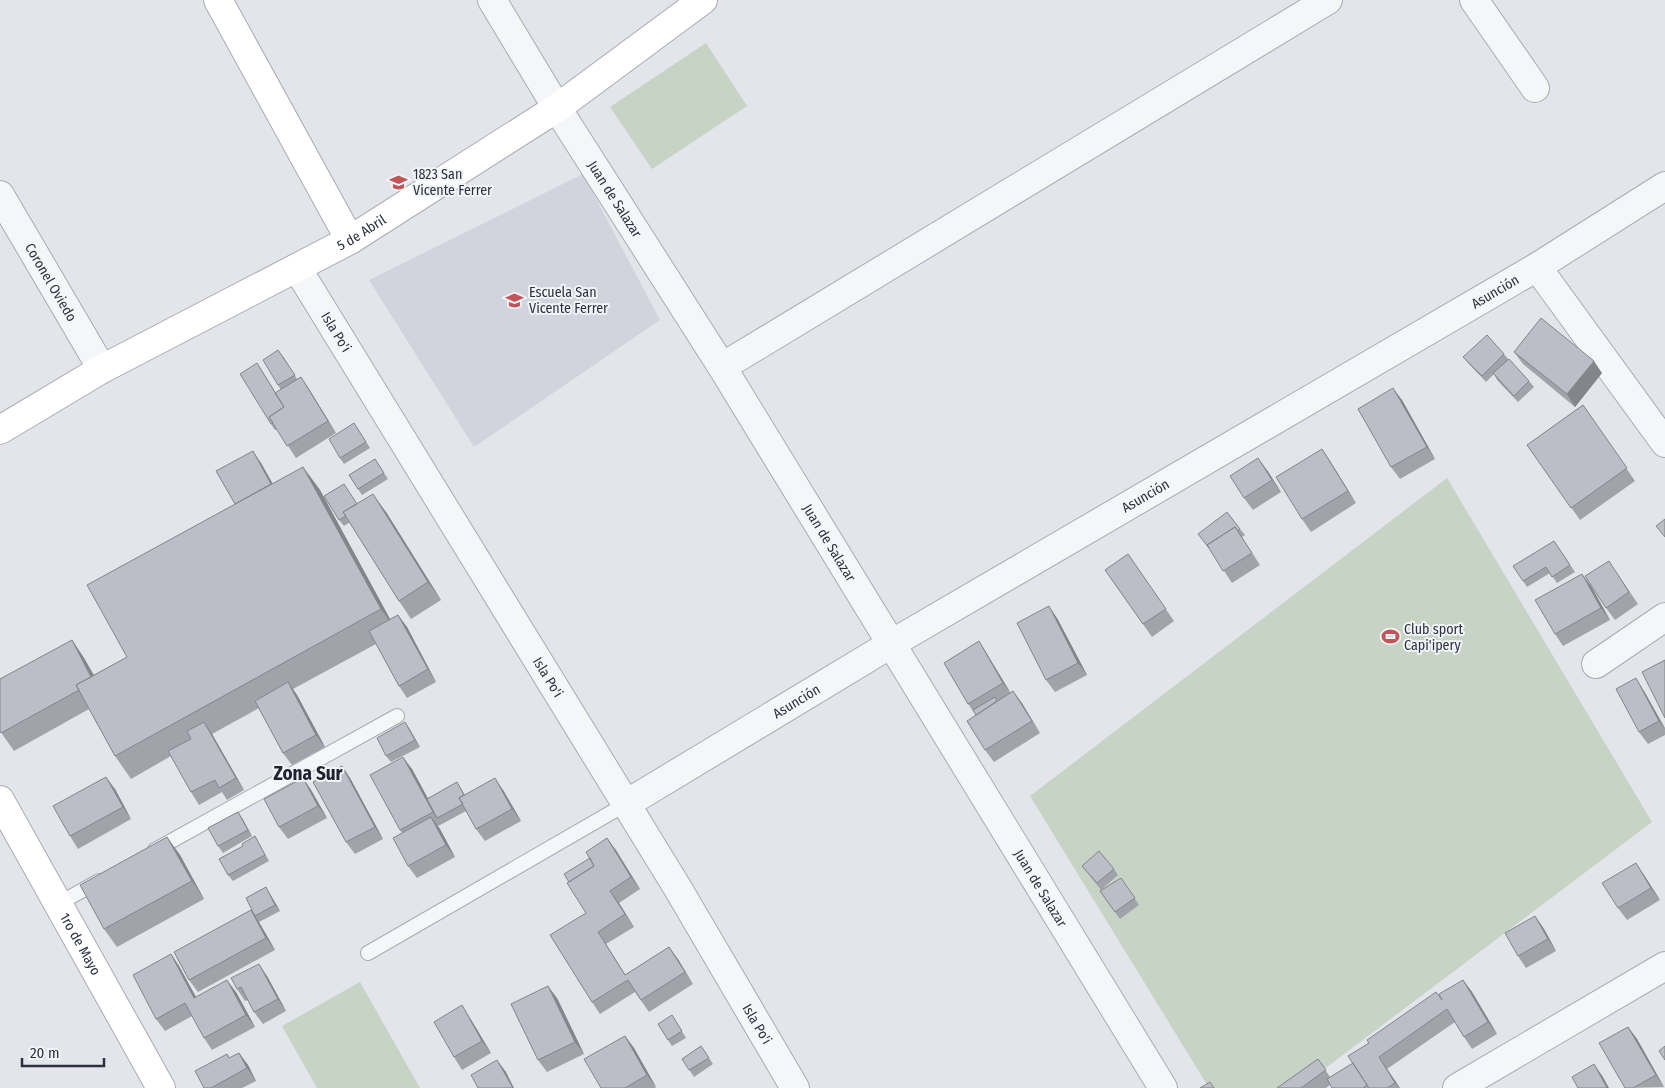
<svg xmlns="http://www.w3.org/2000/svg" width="1665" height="1088" font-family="'Fira Sans Condensed',sans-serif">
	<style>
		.built { fill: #d1d4dc }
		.green { fill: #c7d3c5 }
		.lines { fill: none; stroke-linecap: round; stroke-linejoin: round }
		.lane-casing { stroke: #a8abb4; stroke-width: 16 }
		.street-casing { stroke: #a8abb4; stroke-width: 30 }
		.secondary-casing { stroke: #a8abb4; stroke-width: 30 }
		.lane { stroke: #f5f6f8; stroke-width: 14 }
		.street { stroke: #f5f6f8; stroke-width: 28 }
		.secondary { stroke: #fff; stroke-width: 28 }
		.wall { fill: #a1a3aa }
		.shaded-wall { fill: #83858b }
		.building { fill: #bbbec6; stroke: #83858b }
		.labels { text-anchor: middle; stroke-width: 4; stroke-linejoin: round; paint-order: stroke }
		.poi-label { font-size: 14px; fill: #2c3141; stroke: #f3f4f7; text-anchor: start }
		.street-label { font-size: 14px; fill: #2c3141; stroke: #f3f4f7 }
		.district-label { font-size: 19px; font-weight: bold; fill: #1e2232; stroke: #f3f4f7 }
	</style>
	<rect width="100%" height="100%" fill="#e3e5ea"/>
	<path class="built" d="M583,174L660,320L474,447L369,280Z"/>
	<path class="green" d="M706,43L747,106L652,169L610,107Z
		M1447,478L1652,822L1299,1088H1209L1030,796Z
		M360,982L420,1088H317L282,1026Z"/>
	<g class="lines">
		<defs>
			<path id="lane" d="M155,850L397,716
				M58,904L99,881
				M368,953L626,804"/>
			<g id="street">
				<path id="s1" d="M492,0L557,108L722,367L1163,1088"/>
				<path d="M1474,0L1535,88"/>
				<path id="s2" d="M0,195L102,369"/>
				<path d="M1537,267L1665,443"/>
				<path id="s3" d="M297,268L677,887L795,1088"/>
				<path d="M722,367L1328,0"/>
				<path d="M1596,664L1665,617"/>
				<path id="s4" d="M626,804L891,644L1537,267L1665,186"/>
				<path d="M1457,1088L1665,966"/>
			</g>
			<g id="secondary">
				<path d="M218,0L350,240"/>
				<path id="s5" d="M0,430L102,369L350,240L557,108L703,0"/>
				<path id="s6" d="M0,800L161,1088"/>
			</g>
		</defs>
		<use href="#lane" class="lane-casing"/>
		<use href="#street" class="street-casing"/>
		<use href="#secondary" class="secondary-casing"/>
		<use href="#lane" class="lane"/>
		<use href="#street" class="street"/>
		<use href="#secondary" class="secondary"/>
	</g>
	<path class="wall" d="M1514,352L1602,373L1575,407L1523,364Z
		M1504,354L1508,359L1529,381L1534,387L1518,402L1497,380L1494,374L1486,382L1468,363L1463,357Z
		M283,356L297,379L301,377L309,389L336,433L296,458L277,429L275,430L271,424L257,363L276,393L281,390L278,385Z
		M1402,400L1435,459L1400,479L1391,467Z
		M1583,405L1635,481L1580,520L1527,445Z
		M358,429L370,448L344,464L340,458Z
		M1322,449L1330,461L1356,503L1311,532L1302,519Z
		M375,459L388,479L362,495L358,489Z
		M261,463L273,484L303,467L320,490L390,619L398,615L407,627L436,682L407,698L399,686L376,644L293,689L297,695L325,747L292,765L283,753L259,708L212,734L244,790L227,800L222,792L199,805L191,792L171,756L131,779L115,756L89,709L14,751L0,731L72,640L84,658L94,675L127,657L235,504Z
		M1267,470L1281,492L1253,510L1244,498Z
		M344,484L357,504L386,512L441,600L411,619L399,601L350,522L344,526L339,520Z
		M1240,529L1245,535L1242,537L1260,565L1232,583L1211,551Z
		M1554,541L1575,572L1557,583L1550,573L1527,587L1523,581Z
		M1128,554L1174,621L1152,637L1105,570Z
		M1617,573L1638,604L1615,620L1606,608Z
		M1591,586L1610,620L1563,646L1555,634Z
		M1057,618L1087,675L1055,692L1046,680Z
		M979,641L987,654L1010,693L1013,691L1040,733L994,762L985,750L976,715L968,704Z
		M1644,691L1665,728V735L1648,744L1639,732Z
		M409,728L420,747L391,762L386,756Z
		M342,766L350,778L383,839L355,854L346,842Z
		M412,769L428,799L457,782L465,795L503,790L521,821L485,841L476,829L466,811L442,824L438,826L455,857L417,878L408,866L402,833L400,830Z
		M303,778L311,790L327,818L288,839L279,827Z
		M115,789L131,819L78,849L70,836Z
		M242,818L252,836L223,853L218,846Z
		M167,837L180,855L204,899L117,947L104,929Z
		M607,838L640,889L619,903L634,927L606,944L625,975L669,947L693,984L649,1012L635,992L600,1014L592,1002L586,913L590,858Z
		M259,843L269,861L233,881L228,875Z
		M1082,866L1114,869L1118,875L1101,890Z
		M1644,875L1660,900L1627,920L1618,908Z
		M1121,878L1139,905L1120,919L1100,891Z
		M270,894L280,911L259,922L275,950L198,992L189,980L251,910L255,916Z
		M1535,916L1544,929L1556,951L1526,968L1518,956Z
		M171,954L179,966L196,997L236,992L255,1027L212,1050L204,1038L192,1016L165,1031L156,1019Z
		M267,976L286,1011L263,1024L254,1012L248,1000L245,1001L237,989Z
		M1463,980L1472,992L1497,1034L1472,1049L1464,1037L1455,1022L1387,1069L1400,1088H1332L1330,1085L1326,1088H1277L1318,1059L1330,1077L1353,1063L1442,1000Z
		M557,998L584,1054L547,1072L538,1060Z
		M672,1015L686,1038L672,1046L668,1040Z
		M470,1018L491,1053L462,1070L454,1057Z
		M1628,1027L1637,1039L1664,1087L1625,1088Z
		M625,1036L634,1048L656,1087L655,1088H601Z
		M701,1046L713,1064L694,1077L682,1059Z
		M239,1053L248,1065L256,1081L242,1088H204L227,1054L230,1058Z"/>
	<path class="shaded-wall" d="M1594,361L1602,373L1575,407L1567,394Z
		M301,377L309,389L336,433L328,421Z
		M1393,388L1402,400L1435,459L1427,447Z
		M1322,449L1330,461L1356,503L1348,491Z
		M253,451L261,463L286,508L277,496Z
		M1258,458L1267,470L1281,492L1272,480Z
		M303,467L320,490L397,632L381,609Z
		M373,494L386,512L441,600L428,582Z
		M1582,574L1591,586L1610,620L1601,608Z
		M1049,606L1057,618L1087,675L1078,663Z
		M398,615L407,627L436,682L428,669Z
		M72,640L84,658L107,700L94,682Z
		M979,641L987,654L1012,695L1003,683Z
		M1636,678L1644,691L1665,729L1659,721Z
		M288,682L297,695L325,747L316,735Z
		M1013,691L1022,703L1040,733L1032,721Z
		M204,722L212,734L244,790L236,778Z
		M405,722L409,728L420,747L415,740Z
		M403,757L412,769L438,817L437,818L433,812Z
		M342,766L350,778L383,839L375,827Z
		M106,777L115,789L131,819L123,807Z
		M303,778L311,790L327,818L318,806Z
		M495,778L503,790L521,821L512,809Z
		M238,812L242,818L252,836L248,830Z
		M431,817L440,829L455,857L446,845Z
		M167,837L180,855L204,899L192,881Z
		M607,838L616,850L640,889L631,877Z
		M1636,863L1644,875L1660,900L1651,888Z
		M266,887L270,894L280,911L275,905Z
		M610,891L619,903L634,927L625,914Z
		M251,910L259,922L275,950L266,938Z
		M1535,916L1544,929L1556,951L1548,939Z
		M598,932L606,944L633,987L625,975Z
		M669,947L678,959L693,984L685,972Z
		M171,954L179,966L203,1010L194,998Z
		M259,964L267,976L286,1011L278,999Z
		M227,980L236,992L255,1027L246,1015Z
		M1463,980L1472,992L1497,1034L1488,1022Z
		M548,986L557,998L584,1054L575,1042Z
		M462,1005L470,1018L491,1053L482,1041Z
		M1628,1027L1637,1039L1664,1087L1656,1075Z
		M625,1036L634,1048L656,1087L647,1075Z
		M239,1053L248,1065L256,1081L247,1068Z
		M1379,1057L1387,1069L1400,1088L1395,1083Z
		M497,1060L506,1072L514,1088H513Z
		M1594,1064L1603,1077L1609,1088H1607Z"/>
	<path class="building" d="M1541,318L1594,361L1567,394L1514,352Z
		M1487,335L1504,354L1482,376L1463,357Z
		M278,350L295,375L278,385L263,360Z
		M1509,359L1529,381L1514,396L1493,373Z
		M257,363L284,407L269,417L273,423L271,424L240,374Z
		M301,377L328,421L287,446L269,417L284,407L275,393Z
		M1393,388L1427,447L1391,467L1358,409Z
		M1583,405L1627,468L1571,508L1527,445Z
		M354,423L366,442L340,458L329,439Z
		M1322,449L1348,491L1302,519L1276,477Z
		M253,451L271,484L235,504L216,471Z
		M1258,458L1272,480L1244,498L1230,476Z
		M375,459L384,473L358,489L349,475Z
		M303,467L381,609L115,756L76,685L127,657L87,585Z
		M344,484L357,504L343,512L346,516L339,520L324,496Z
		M373,494L428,582L399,601L343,512Z
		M1227,512L1240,529L1238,531L1235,527L1207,545L1209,548L1198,534Z
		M1665,519V537L1656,526Z
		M1235,527L1252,553L1223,571L1207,545Z
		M1554,541L1570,565L1552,577L1546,567L1523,581L1513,566Z
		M1128,554L1166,609L1143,624L1105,570Z
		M1609,561L1629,592L1606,608L1585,576Z
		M1582,574L1601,608L1555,634L1535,600Z
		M1049,606L1078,663L1046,680L1017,623Z
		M398,615L428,669L399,686L369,631Z
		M72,640L91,677L76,685L79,690L1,733L0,731V679Z
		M979,641L1003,683L968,704L944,663Z
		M1665,660V718L1642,672Z
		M1636,678L1659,721L1639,732L1616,689Z
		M288,682L316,735L283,753L255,701Z
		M1013,691L1032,721L985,750L967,721Z
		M995,697L997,701L976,715L973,710Z
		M204,722L236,778L219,788L215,780L191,792L168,751L191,739L187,731Z
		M405,722L415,740L386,756L377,738Z
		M403,757L433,812L400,830L370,775Z
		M342,766L375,827L346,842L313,782Z
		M106,777L123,807L70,836L53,806Z
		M303,778L318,806L279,827L264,799Z
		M495,778L512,809L476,829L459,798Z
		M457,782L464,795L459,798L463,804L437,818L427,799Z
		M238,812L248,830L218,846L208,828Z
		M431,817L446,845L408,866L393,838Z
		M255,836L265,855L228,875L219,859L243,846L242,844Z
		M167,837L192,881L104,929L80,885Z
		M607,838L631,877L610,891L625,914L598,932L625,975L669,947L685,972L641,1000L628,980L592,1002L550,935L586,913L567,883L594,866L586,852Z
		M1099,851L1114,869L1097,883L1082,866Z
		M590,858L594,866L569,882L564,874Z
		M1636,863L1651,888L1618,908L1602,883Z
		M1121,878L1135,898L1115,912L1100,891Z
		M266,887L275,905L255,916L246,898Z
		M251,910L266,938L189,980L174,952Z
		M1535,916L1548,939L1518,956L1505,933Z
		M171,954L194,998L227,980L246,1015L204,1038L185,1003L156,1019L133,975Z
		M259,964L278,999L254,1012L241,987L237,989L231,978Z
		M1463,980L1488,1022L1464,1037L1447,1009L1379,1057L1395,1083L1387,1088H1369L1348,1056L1369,1043L1367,1040L1436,992L1442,1000L1439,994Z
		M548,986L575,1042L538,1060L511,1004Z
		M462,1005L482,1041L454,1057L434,1022Z
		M672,1015L682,1031L668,1040L658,1024Z
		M1628,1027L1656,1075L1633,1088H1625L1599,1043Z
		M625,1036L647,1075L625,1088H601L584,1059Z
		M701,1046L709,1058L689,1070L682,1059Z
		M1665,1046V1060L1659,1051Z
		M239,1053L247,1068L211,1088H204L195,1071L227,1054L229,1058Z
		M1318,1059L1326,1070L1301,1088H1277Z
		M497,1060L513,1088H478L471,1075Z
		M1353,1063L1367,1085L1363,1088H1332L1327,1079Z
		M1594,1064L1607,1088H1578L1572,1077Z
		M1210,1082L1214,1088H1200Z"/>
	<defs>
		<symbol id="school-bare" viewBox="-9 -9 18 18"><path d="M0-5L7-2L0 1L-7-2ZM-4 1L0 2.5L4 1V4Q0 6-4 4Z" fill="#c35457" stroke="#f3f4f7" stroke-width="2.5" paint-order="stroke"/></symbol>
		<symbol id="stadium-bare" viewBox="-9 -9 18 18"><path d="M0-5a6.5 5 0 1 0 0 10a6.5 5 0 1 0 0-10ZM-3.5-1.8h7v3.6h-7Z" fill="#c35457" stroke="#f3f4f7" stroke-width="2.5" paint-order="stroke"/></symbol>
	</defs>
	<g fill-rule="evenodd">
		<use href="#school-bare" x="386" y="170" width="25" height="25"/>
		<use href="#school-bare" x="502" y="288" width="25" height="25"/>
		<use href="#stadium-bare" x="1378" y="624" width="25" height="25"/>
	</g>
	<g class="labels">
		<g class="poi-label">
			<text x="413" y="179">1823 San<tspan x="413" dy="16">Vicente Ferrer</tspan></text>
			<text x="529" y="297">Escuela San<tspan x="529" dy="16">Vicente Ferrer</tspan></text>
			<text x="1404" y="634">Club sport<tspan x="1404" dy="16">Capi'ipery</tspan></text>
		</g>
		<g class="street-label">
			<text dy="5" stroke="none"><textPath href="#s1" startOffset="234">Juan de Salazar</textPath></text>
			<text dy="5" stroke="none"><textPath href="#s5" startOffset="412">5 de Abril</textPath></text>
			<text dy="5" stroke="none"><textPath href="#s2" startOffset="101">Coronel Oviedo</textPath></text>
			<text dy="5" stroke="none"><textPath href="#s4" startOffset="1009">Asunción</textPath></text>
			<text dy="5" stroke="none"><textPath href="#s3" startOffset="75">Isla Po'i</textPath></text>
			<text dy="5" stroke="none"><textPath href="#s4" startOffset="604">Asunción</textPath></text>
			<text dy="5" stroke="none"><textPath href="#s1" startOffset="639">Juan de Salazar</textPath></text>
			<text dy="5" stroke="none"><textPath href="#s3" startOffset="480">Isla Po'i</textPath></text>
			<text dy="5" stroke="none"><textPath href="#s4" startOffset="199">Asunción</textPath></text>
			<text dy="5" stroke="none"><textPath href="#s1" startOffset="1044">Juan de Salazar</textPath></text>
			<text dy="5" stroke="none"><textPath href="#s6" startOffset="165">1ro de Mayo</textPath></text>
			<text dy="5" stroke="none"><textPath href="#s3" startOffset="885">Isla Po'i</textPath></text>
		</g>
		<g class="district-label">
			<text x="308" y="780">Zona Sur</text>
		</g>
	</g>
	<path d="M22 1058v8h82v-8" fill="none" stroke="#2c3141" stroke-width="2.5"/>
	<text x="30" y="1058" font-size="15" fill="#2c3141" stroke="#f3f4f7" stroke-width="4" paint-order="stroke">20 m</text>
</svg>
